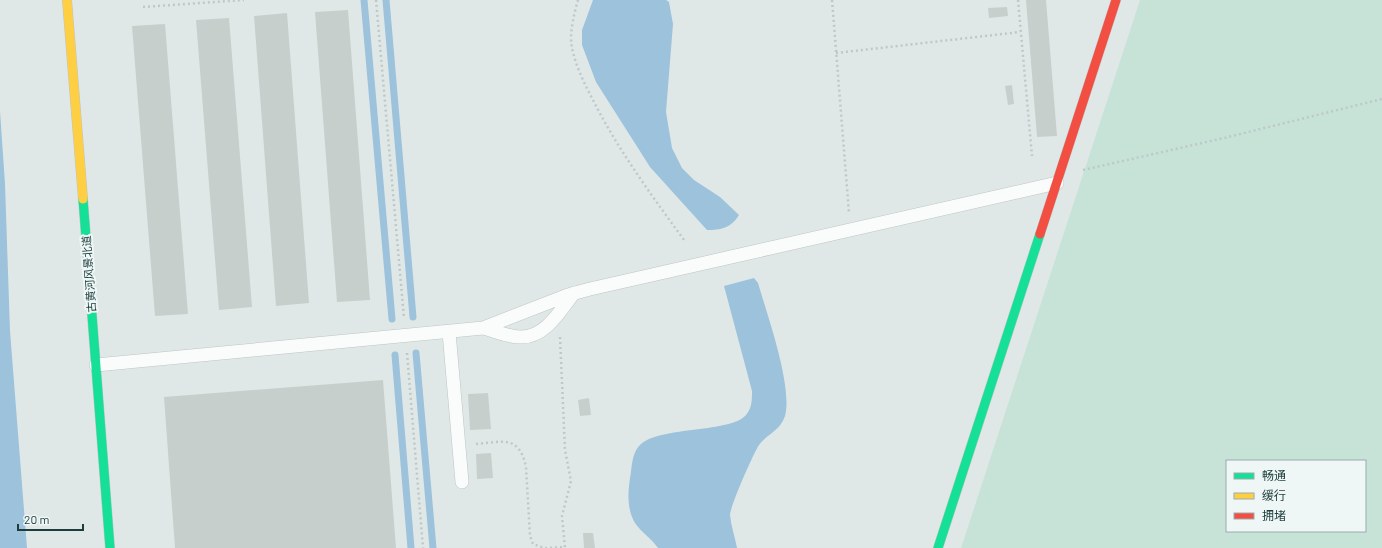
<svg xmlns="http://www.w3.org/2000/svg" width="1382" height="548" font-family="Barlow,'Noto Sans SC',sans-serif">
	<style>
		.green { fill: #c7e3d8; fill-rule: evenodd }
		.water { fill: #9cc2dc }
		.lines { fill: none; stroke-linecap: round; stroke-linejoin: round }
		.stream { stroke: #9cc2dc; stroke-width: 7 }
		.building { fill: #c7cfcd }
		.lane-casing { stroke: #bdc5c4; stroke-width: 14 }
		.fast-casing { stroke: #bcc6c5; stroke-width: 10 }
		.slow-casing { stroke: #bcc6c5; stroke-width: 10 }
		.jam-casing { stroke: #bcc6c5; stroke-width: 10 }
		.path { stroke: #bec8c8; stroke-width: 2.5; stroke-dasharray: 2 3; stroke-linecap: butt }
		.lane { stroke: #fafcfb; stroke-width: 13 }
		.fast { stroke: #16e098; stroke-width: 9 }
		.slow { stroke: #ffcf43; stroke-width: 9 }
		.jam { stroke: #f24e42; stroke-width: 9 }
		.labels { text-anchor: middle; stroke-width: 4; stroke-linejoin: round; paint-order: stroke }
		.street-label { font-size: 11px; fill: #1d3c3c; stroke: #eef7f5 }
	</style>
	<rect width="100%" height="100%" fill="#e0e8e7"/>
	<path class="green" d="M1140,0H1382V548H961ZM1227,461H1365V531H1227Z"/>
	<path class="water" d="M593,0H666L669,2L673,24L666,112L672,148L682,168L694,180L720,197L739,215C731,228 721,230 707,230L650,167L596,82L582,45V30Z
		M0,111L5,184L10,331L27,548H0Z
		M754,278L758,283C767,314 793,387 785,416C780,431 767,434 759,445C753,454 730,507 730,515C731,526 735,537 737,548H658C652,539 641,532 635,523C626,508 628,489 631,472C632,463 633,451 641,444C662,426 731,433 746,415C752,408 752,400 752,391L724,286Z"/>
	<g class="lines">
		<path class="stream" d="M364,0L392,319
			M386,0L413,317
			M416,353L433,548
			M395,355L411,548"/>
	</g>
	<path class="building" d="M1026,0H1046L1057,136L1037,137Z
		M1007,7L1008,16L989,18L988,8Z
		M348,10L370,300L337,302L315,12Z
		M287,13L309,303L276,306L254,16Z
		M229,18L252,307L219,310L196,20Z
		M165,24L188,314L155,316L132,26Z
		M1012,85L1014,104L1008,105L1005,86Z
		M383,380L396,548H175L164,397Z
		M488,393L491,429L470,430L468,394Z
		M589,398L591,415L580,416L578,400Z
		M491,453L493,478L477,479L476,454Z
		M583,533H593L595,548H584Z"/>
	<g class="lines">
		<defs>
			<path id="lane" d="M483,328C495,331 508,337 520,337C545,338 560,311 574,293
				M449,332L462,482
				M96,365L483,328L568,295L590,289L1057,183"/>
			<path id="fast" d="M83,199L110,548
				M938,548L1040,234"/>
			<path id="slow" d="M67,0L83,199"/>
			<path id="jam" d="M1040,234L1116,0"/>
		</defs>
		<use href="#lane" class="lane-casing"/>
		<use href="#fast" class="fast-casing"/>
		<use href="#slow" class="slow-casing"/>
		<use href="#jam" class="jam-casing"/>
		<path class="path" d="M376,0L404,318
			M578,0C574,14 569,34 572,48C576,67 585,85 594,102C619,151 652,196 684,240
			M832,0L849,213
			M1018,0L1032,156
			M143,7L244,0
			M836,53L1020,32
			M1083,170L1224,138L1382,99
			M560,337L565,450L571,481L562,516L565,548
			M407,353L423,548
			M476,444C502,442 519,434 526,467L530,536L533,544L544,548
			M545,548L565,547"/>
		<use href="#lane" class="lane"/>
		<use href="#fast" class="fast"/>
		<use href="#slow" class="slow"/>
		<use href="#jam" class="jam"/>
	</g>
	<g class="labels">
		<g class="street-label">
			<text transform="translate(89 274) rotate(-94)" y="4">古黄河风景北道</text>
		</g>
	</g>
	<rect x="1226" y="460" width="140" height="72" fill="#eef7f5" stroke="#9aacab"/>
	<rect x="1234" y="473" width="20" height="6" fill="#16e098" stroke="#9aacab"/>
	<text x="1262" y="480" font-size="12" fill="#1d3c3c">畅通</text>
	<rect x="1234" y="493" width="20" height="6" fill="#ffcf43" stroke="#9aacab"/>
	<text x="1262" y="500" font-size="12" fill="#1d3c3c">缓行</text>
	<rect x="1234" y="513" width="20" height="6" fill="#f24e42" stroke="#9aacab"/>
	<text x="1262" y="520" font-size="12" fill="#1d3c3c">拥堵</text>
	<path d="M18 524v6h65v-6" fill="none" stroke="#1d3c3c" stroke-width="2"/>
	<text x="24" y="524" font-size="12" fill="#1d3c3c" stroke="#eef7f5" stroke-width="3" paint-order="stroke">20 m</text>
</svg>
